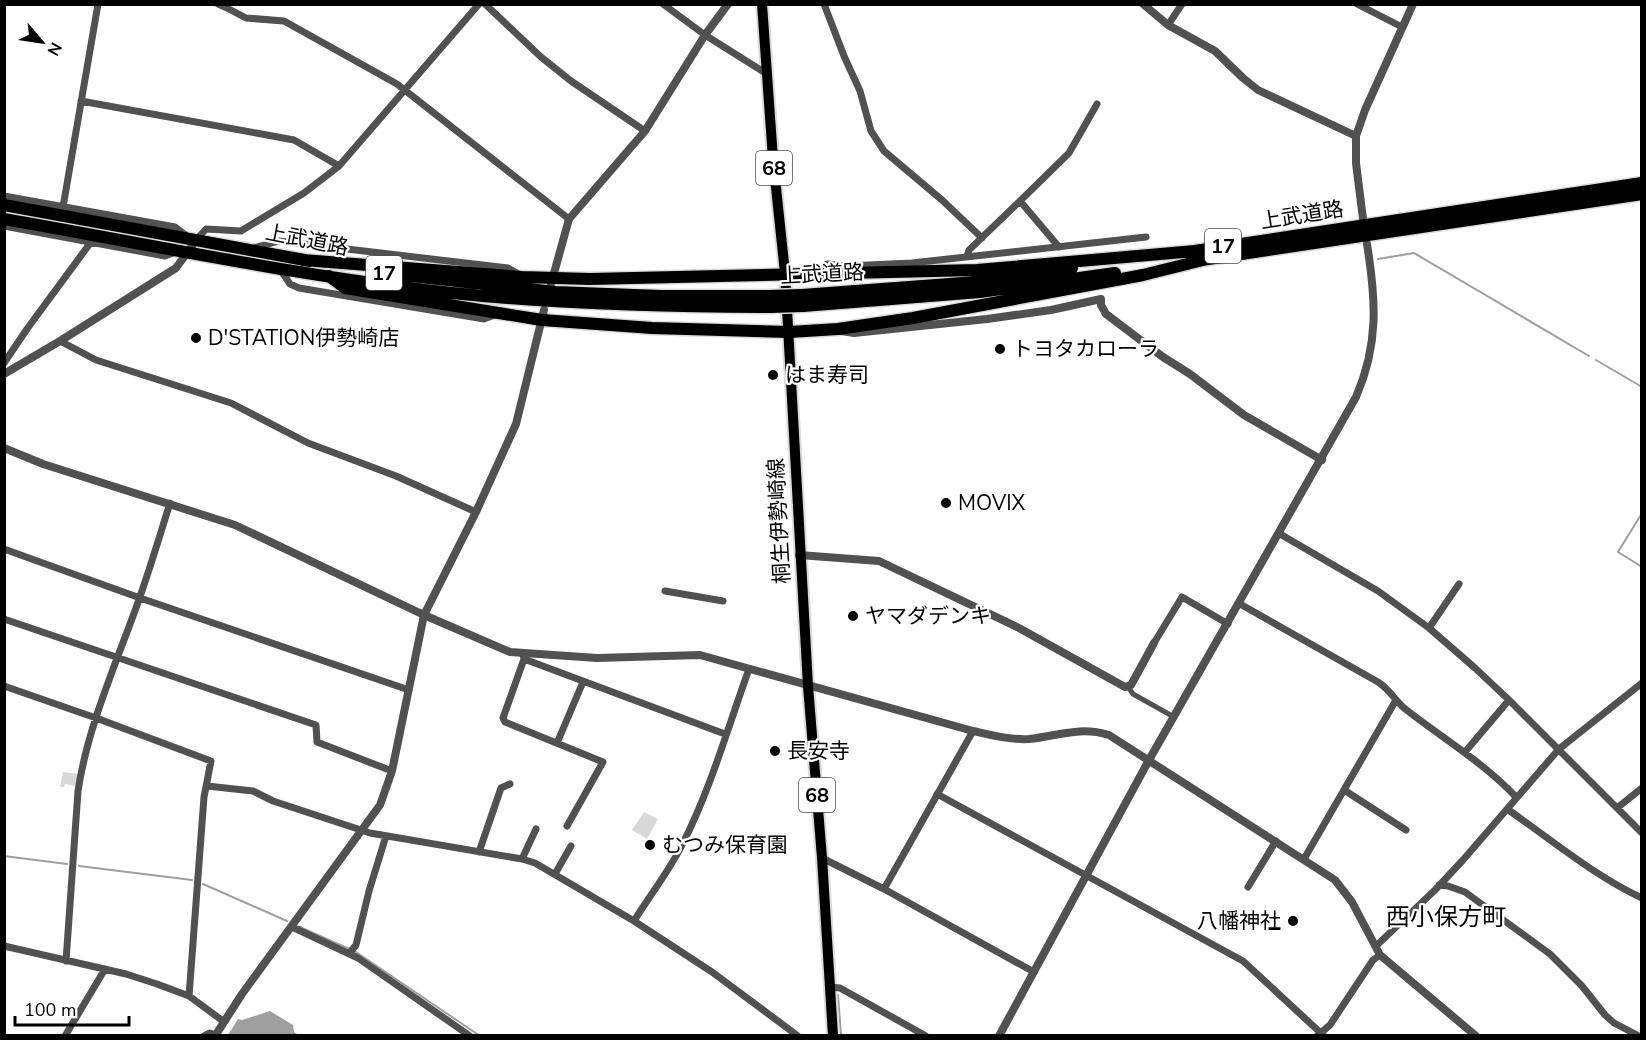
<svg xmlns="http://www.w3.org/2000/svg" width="1646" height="1040" font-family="'Nunito Sans','Noto Sans JP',sans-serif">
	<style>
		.green { fill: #d8d8d8 }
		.water { fill: #9f9f9f }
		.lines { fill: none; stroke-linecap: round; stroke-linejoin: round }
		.stream { stroke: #9f9f9f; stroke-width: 2 }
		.primary-casing { stroke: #dbdbdb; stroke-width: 14 }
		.trunk-casing { stroke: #dbdbdb; stroke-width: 15 }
		.pedestrian { stroke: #515151; stroke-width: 5 }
		.minor { stroke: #515151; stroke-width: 7 }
		.tertiary { stroke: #515151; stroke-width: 8 }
		.primary { stroke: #000; stroke-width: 10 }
		.trunk { stroke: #000; stroke-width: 12 }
		.trunk-bridge-casing { stroke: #dbdbdb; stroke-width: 15; stroke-linecap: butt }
		.trunk-bridge { stroke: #000; stroke-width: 12 }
		.poi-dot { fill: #000; stroke: #fff; stroke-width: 2 }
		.labels { text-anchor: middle; stroke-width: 4.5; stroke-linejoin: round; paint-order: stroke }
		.shield { fill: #fff; stroke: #4c4c4c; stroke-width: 1.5 }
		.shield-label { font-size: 20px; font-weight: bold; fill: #000 }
		.street-label { font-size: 21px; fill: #000; stroke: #fff }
		.poi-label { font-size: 21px; fill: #000; stroke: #fff; text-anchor: start }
		.quarter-label { font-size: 24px; fill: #000; stroke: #fff }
	</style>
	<rect width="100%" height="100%" fill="#fff"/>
	<path class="green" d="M63,772L78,774L75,786L65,784L64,787H60Z
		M644,812L658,819L647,839L632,830Z"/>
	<path class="water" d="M270,1011L293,1025L294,1032L299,1035H228L238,1019L242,1020Z"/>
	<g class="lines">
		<path class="stream" d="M1378,259L1414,253L1589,356
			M1596,360L1642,387
			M1642,513L1618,552L1642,567
			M4,856L67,864
			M79,866L192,880
			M203,884L287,921
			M300,927L356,952L480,1036
			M838,995L841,1035"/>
		<defs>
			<path id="primary" d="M762,4L773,159L785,273L808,686L822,858L833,1036"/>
			<path id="trunk" d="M4,205L310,261
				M4,219C153,245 302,277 452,293C558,304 663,307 770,307
				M1188,252L1642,183
				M303,260L522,277L590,279L977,270L1195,251
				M1195,261L1642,194
				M384,273L555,292L661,296H769
				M329,276L345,288L542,320L652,328L789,332L838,329L913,318L1143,275L1203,260
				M802,295L976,282L1072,268
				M803,306L980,292L1115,273"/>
		</defs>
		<use href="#primary" class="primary-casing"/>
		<use href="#trunk" class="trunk-casing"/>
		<path class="pedestrian" d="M1128,687L1133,694L1174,717"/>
		<path class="minor" d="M218,4L227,8L246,18L284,21L397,84L569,219
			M485,4L541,57L571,81L645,131
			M663,4L705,35L767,74
			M824,4L844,56L860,91L871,131L884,151L942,200L982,238
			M1357,4L1402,27
			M1168,25L1182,4
			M81,101L294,140L339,166
			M4,196L175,227L188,237
			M63,207L98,4
			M4,226L165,256L176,252
			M197,239L206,229L241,231L304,193L339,166L479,4
			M1059,247L1020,201L1069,153L1097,104
			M254,248L279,241L508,268L518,274
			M967,256L969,250L1020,201
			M280,269L290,284L299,288L484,319L497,314
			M817,274L819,269L827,264L846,266L912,263L1146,237
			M60,341L96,360L231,403L308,443L396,476L476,512
			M4,363L27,329L91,242
			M1280,534L1378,591L1429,628L1475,668L1509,700L1642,833
			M4,549L140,598L409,690
			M665,591L723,601
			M1240,604L1378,682C1389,689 1395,700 1404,708C1442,738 1483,762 1516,797
			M4,619L316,725L317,742L392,771
			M1429,628L1459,584
			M1154,643L1182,597L1228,624
			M523,655L524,659L725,734
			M524,659L503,718L505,722L603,762L567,826
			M4,686L96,718L211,761L204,797L189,996
			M557,743L583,682
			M1465,752L1509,700
			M207,786L253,791L273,801L370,833L522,859L535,863L634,921L712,972L798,1036
			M1344,790L1406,830
			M937,794L1243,961L1324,1036
			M1617,808L1642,788
			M1507,809C1549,838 1596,877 1642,898
			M479,852L501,788L510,784
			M822,858L884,889L1034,972
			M522,859L536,829
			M1304,859L1396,700
			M555,874L571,846
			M1439,885L1448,886L1465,892L1550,954L1582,986L1605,1015L1614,1023L1639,1036
			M1248,887L1276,841
			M884,889L973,731
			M634,921C650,895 670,870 683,843C711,788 728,727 749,669
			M292,927L358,958L470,1036
			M4,946L126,974L157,984L189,996L223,1021
			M1376,946L1435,890L1463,860L1559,749L1642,683
			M349,954L356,945L369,891L386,836
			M66,961L78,791C87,731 112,673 133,616C147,579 158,541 170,503
			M830,987L840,988L926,1036
			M65,1036L105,969
			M204,1036L210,1033L215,1035
			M1317,1036L1330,1025L1373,960L1380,955"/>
		<path class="tertiary" d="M1143,4L1168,25L1215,51L1243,78L1258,90L1356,136
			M1363,219L1356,163V136L1365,110L1413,4
			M551,284L569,219L645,131L705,35L728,4
			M842,331L854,333L987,319L1051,310L1101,299V305L1106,314L1163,357L1190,374L1244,415L1322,460
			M4,374L60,341L176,268L197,239
			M4,448L43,464L235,525L424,615L510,652L597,658L700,655L973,731C991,735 1010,740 1029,739C1058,736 1079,726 1109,735L1335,880L1352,902L1380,955L1476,1036
			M799,555L879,561L1019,628L1125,687L1131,685L1154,643
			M215,1036L242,994L380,805L392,771L424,615L476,512L516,424L544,310
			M999,1036L1149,760L1356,397C1379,344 1376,300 1367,244"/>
		<use href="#primary" class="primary"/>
		<use href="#trunk" class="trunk"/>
		<defs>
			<path id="trunk-bridge" d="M769,296L802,295
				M770,307L803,306"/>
		</defs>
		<use href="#trunk-bridge" class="trunk-bridge-casing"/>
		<use href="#trunk-bridge" class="trunk-bridge"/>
	</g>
	<g class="poi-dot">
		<circle cx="196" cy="338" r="6"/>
		<circle cx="1000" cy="349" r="6"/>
		<circle cx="773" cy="375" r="6"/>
		<circle cx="946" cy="503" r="6"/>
		<circle cx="853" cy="616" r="6"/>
		<circle cx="775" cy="751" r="6"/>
		<circle cx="650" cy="845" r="6"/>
		<circle cx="1293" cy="921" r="6"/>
	</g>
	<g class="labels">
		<g class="shield">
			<rect x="756" y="151" width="36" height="34" rx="4.5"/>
			<rect x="1205" y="229" width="36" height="34" rx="4.5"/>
			<rect x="366" y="256" width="36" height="34" rx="4.5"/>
			<rect x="799" y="778" width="36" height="34" rx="4.5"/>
		</g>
		<g class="shield-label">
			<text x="774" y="175">68</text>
			<text x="1223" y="253">17</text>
			<text x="384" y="280">17</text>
			<text x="817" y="802">68</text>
		</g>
		<g class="street-label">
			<text transform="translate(1302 215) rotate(-9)" y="7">上武道路</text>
			<text transform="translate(307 240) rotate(11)" y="7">上武道路</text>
			<text transform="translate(822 274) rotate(-3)" y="7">上武道路</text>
			<text transform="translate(779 521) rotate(-93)" y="7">桐生伊勢崎線</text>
		</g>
		<g class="poi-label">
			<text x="208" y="345">D'STATION伊勢崎店</text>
			<text x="1012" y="356">トヨタカローラ</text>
			<text x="785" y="382">はま寿司</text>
			<text x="958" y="510">MOVIX</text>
			<text x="865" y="623">ヤマダデンキ</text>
			<text x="787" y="758">長安寺</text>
			<text x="662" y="852">むつみ保育園</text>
			<text x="1281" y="928" text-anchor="end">八幡神社</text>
		</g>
		<g class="quarter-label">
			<text x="1446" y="925">西小保方町</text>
		</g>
	</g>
	<rect width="1646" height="1040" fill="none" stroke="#000000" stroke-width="12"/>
	<g transform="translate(42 42) rotate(119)" stroke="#ffffff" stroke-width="4.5" paint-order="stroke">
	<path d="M0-4.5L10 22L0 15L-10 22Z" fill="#000000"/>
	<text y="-9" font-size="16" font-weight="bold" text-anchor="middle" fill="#000000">N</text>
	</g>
	<path d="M15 1016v9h114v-9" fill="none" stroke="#000000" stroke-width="3"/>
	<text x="24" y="1016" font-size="18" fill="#000000" stroke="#ffffff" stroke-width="4.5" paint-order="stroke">100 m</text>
</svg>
